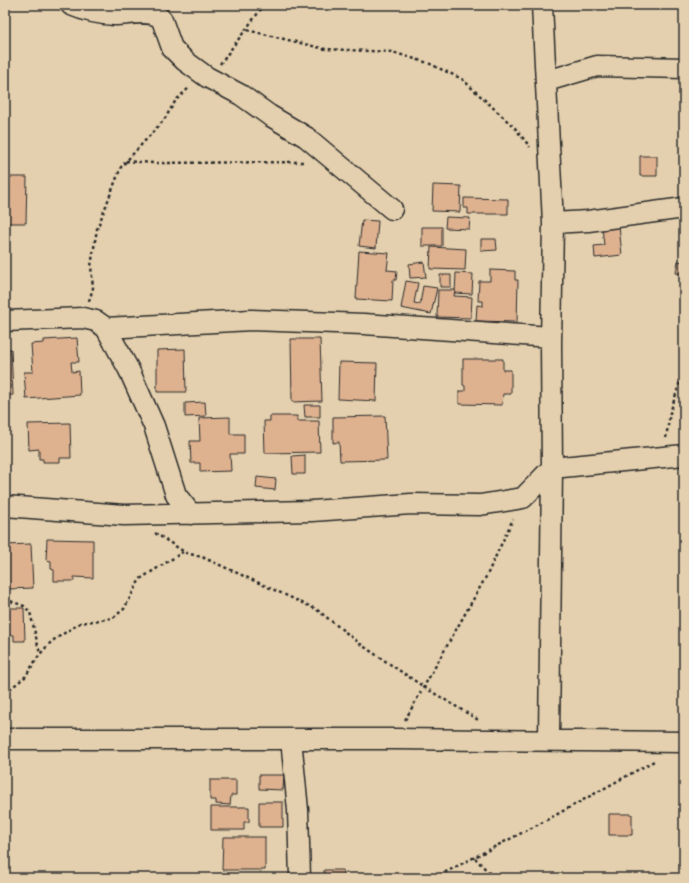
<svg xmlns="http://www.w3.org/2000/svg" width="689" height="883" font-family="Sriracha,sans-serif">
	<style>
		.building { fill: #deb18f; stroke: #2b2b2b }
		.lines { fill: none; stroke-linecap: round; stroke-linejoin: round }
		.street-casing { stroke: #2b2b2b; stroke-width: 23 }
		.path { stroke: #2b2b2b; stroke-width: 2.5; stroke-dasharray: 3 3; stroke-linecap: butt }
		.street { stroke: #e4d0ae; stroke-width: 20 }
	</style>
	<rect width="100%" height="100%" fill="#e4d0ae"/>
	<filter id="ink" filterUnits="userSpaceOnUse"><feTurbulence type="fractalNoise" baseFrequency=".025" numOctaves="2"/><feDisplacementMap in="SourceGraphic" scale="8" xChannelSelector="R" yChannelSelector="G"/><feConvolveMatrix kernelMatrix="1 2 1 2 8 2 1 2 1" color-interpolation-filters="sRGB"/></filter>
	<g filter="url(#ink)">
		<path class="building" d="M640,156H657V176H640Z
			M7,177H27L26,223H6Z
			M433,185L461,186L460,212L432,211Z
			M464,198L508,199V214H468V208H464Z
			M446,217L470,218L469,229L445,228Z
			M362,220L378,221L376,248L359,246Z
			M619,226L622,255L595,258L594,246L604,245L602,228Z
			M422,227H442V246H422Z
			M481,239H496L497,250L481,251Z
			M431,247L466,249L465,270L430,269Z
			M359,251L389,253L387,270L397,271L396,280H393L392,301L356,299Z
			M678,261L684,262V274L676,273Z
			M424,262L426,277L410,278L409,264Z
			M490,270L515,271V280H518L517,322L476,321L477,305L483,306V301H478L479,281H490Z
			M456,273L473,274L472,294L455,293Z
			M440,275H451V287H440Z
			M406,281L418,283L414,303L420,304L423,286L437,288L431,314L401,308Z
			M438,290H455L454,296L472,297L471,318L437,317Z
			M77,338L79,362H71L72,372L79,371L80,395L26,399L24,372H33L31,344L44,343V340Z
			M291,339H320L322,401L292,402Z
			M5,349H11L13,395L5,396Z
			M185,349L186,392H157V350Z
			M463,359H503V370H511V394H503L502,405L459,404V391H465V386L463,385Z
			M339,362L377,363L376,401L338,399Z
			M205,402L206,416L185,417V403Z
			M304,405H320V417H305Z
			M270,416H297V421H319L320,452L265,453L264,421H270Z
			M385,416L387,460L340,461L339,442L333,443V417Z
			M230,417V434H244V454H230L231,471L200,472V463H191L190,441H200L199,418Z
			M70,423L71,458H60V462H43V459H39V449L29,450L28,424Z
			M305,455V474H293L292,456Z
			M257,477L276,479L275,490L256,488Z
			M47,539L93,540V578L74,577V581H54V570L51,569V561L46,560Z
			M31,544L33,588L9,589L8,584H5V545Z
			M5,608H24L25,641H14V635H5Z
			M259,775H284L283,790L259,789Z
			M210,780H236V795H231L230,805L216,804V800H210Z
			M259,802H283V827H259Z
			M211,807H249V822H244V830H211Z
			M609,814H632V835H609Z
			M223,837H265V870H222Z
			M324,870H343V878H324Z"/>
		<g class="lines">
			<defs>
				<path id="street" d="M71,5C85,11 98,14 114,15C129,15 144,10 158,16L162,20L172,48L185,61L207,77L241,95L269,115L306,137L392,209
					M542,5L553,223L551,344L552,468L549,740
					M547,81L597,66L684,68
					M553,223L588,221L684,208
					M5,321L83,318L96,321L106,328L129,370L154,426L176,495L191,514
					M106,328L251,320L364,324L551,337
					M5,506L124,515L312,511L411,504L480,505L523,498L552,468L684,455
					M5,739H394L684,742
					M291,739L298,810L300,878"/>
			</defs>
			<use href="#street" class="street-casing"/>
			<path class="path" d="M247,30L325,49L392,52L428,63L462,79L515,128L530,147
				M220,64L264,5
				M126,161L154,163L305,162
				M89,301L93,288L91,266L97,229L121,167L164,120L176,100L190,87
				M666,438L670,413L684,369
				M155,533L186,553L202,557L316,609L363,646L424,687L480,721
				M5,599L24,606L30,612L40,654
				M5,693L25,677L40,654L52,641L80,623L113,618L124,609L140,579L183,552
				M405,720L487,575L513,519
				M475,858L494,878
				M434,878L543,822L654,761"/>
			<use href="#street" class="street"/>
		</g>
	</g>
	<rect width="689" height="883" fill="none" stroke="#e4d0ae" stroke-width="20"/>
	<rect x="10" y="10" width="669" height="863" fill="none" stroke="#2b2b2b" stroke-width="1.5" filter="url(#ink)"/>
</svg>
